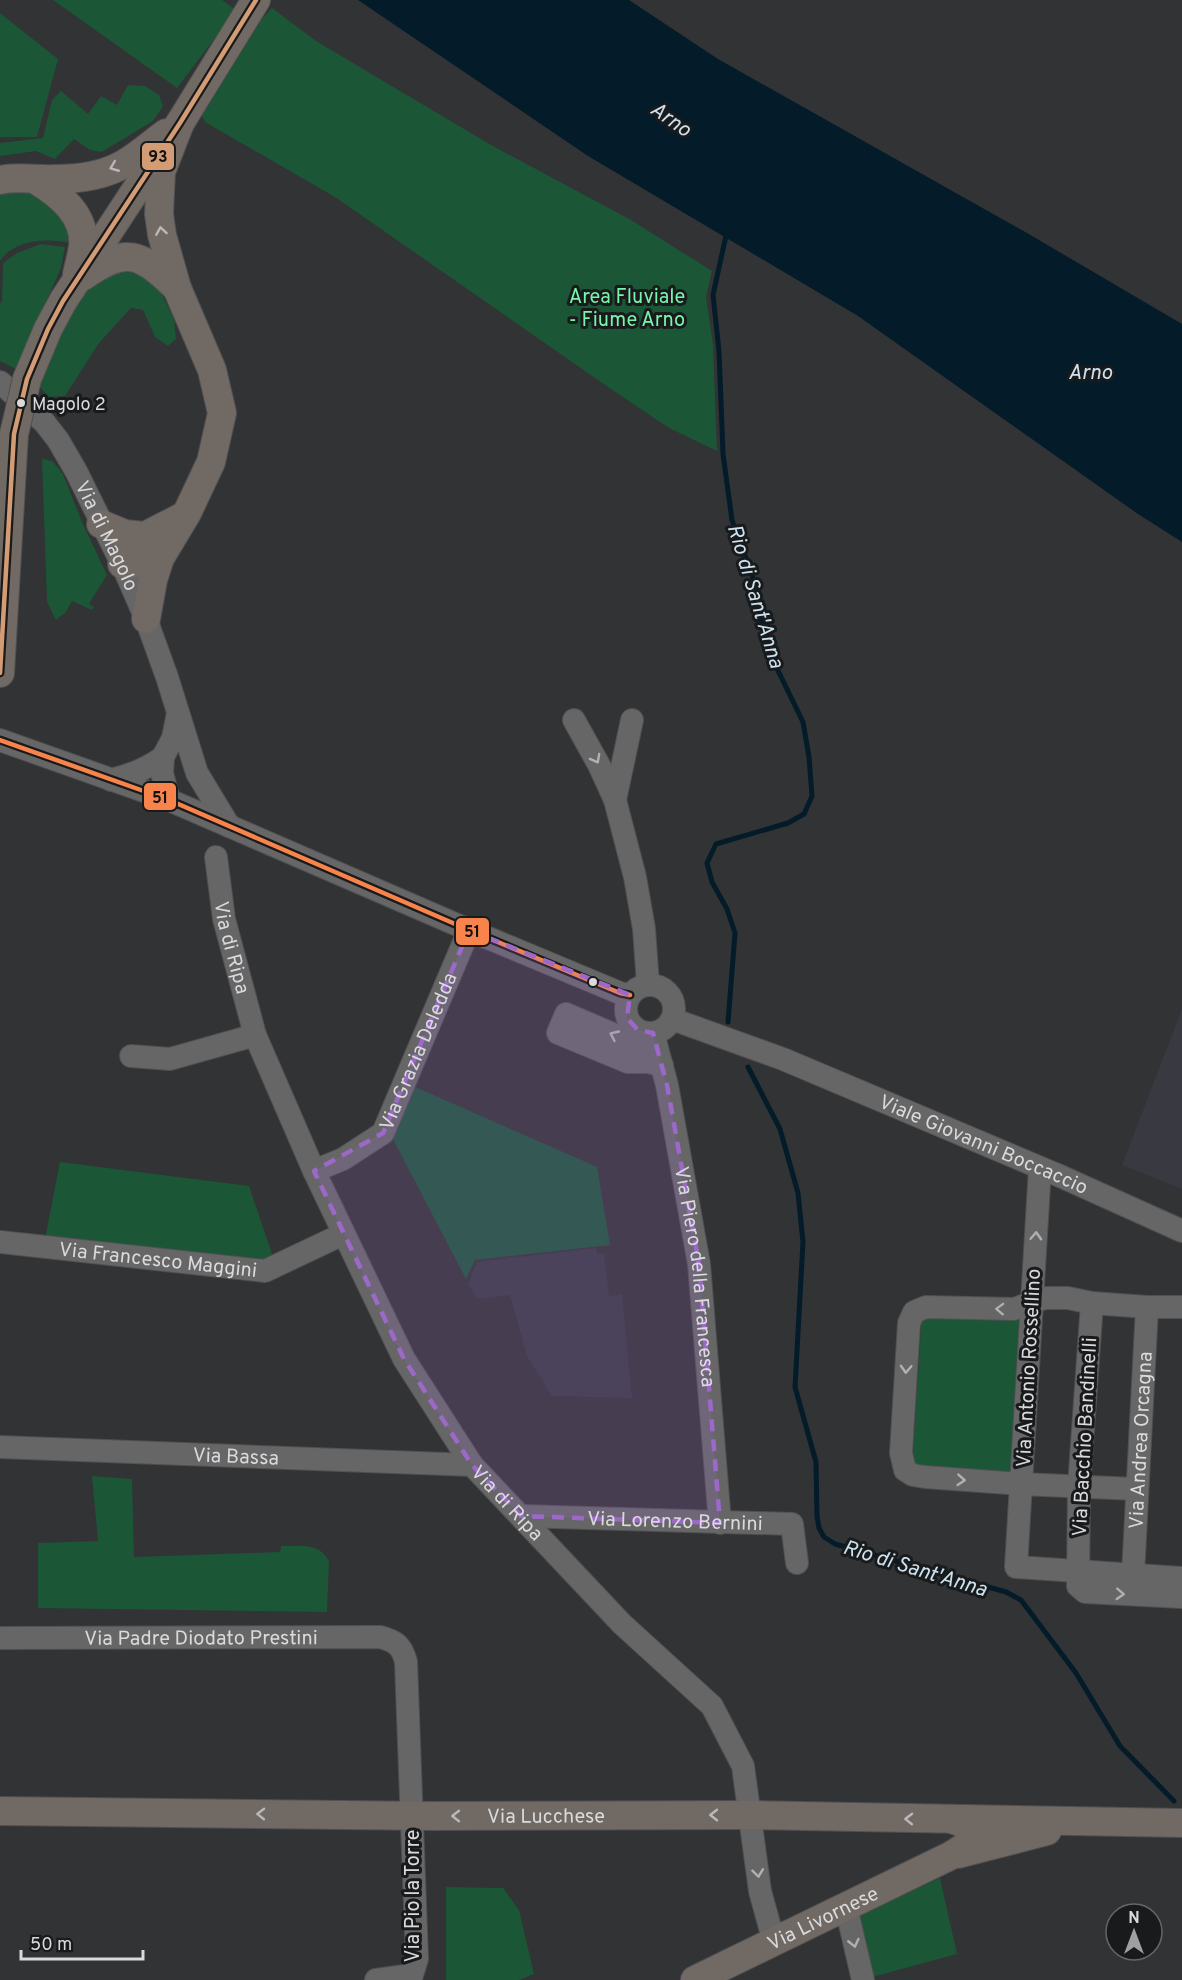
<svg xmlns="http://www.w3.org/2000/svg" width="1182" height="1980" font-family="Overpass,sans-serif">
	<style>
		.built { fill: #383941 }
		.green { fill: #1b5637 }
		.water { fill: #041b2a }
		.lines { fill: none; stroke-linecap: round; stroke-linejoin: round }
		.stream { stroke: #041b2a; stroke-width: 5 }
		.minor-casing { stroke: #505052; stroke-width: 24 }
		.major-casing { stroke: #505052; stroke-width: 30 }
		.minor { stroke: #666667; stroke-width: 22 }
		.major { stroke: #706964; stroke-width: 28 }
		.major-bridge-casing { stroke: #505052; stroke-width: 30; stroke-linecap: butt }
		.major-bridge { stroke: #706964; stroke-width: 28 }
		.bus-1-casing { stroke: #191a1b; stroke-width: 9 }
		.bus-2-casing { stroke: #191a1b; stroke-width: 9 }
		.bus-1 { stroke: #d39c74; stroke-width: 4.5 }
		.bus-2 { stroke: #f8844c; stroke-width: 4.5 }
		.oneway { stroke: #bab8b8 }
		.oneway2 { stroke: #b1b1b3 }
		.marked { fill: #9c69c9; fill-opacity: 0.2; stroke: #9c69c9; stroke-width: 4.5; stroke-dasharray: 12 8; stroke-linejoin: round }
		.bus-dot { fill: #dadadc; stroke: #191a1b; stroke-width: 2 }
		.labels { text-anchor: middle; stroke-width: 6; stroke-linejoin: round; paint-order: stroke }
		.bus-label { font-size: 18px; fill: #dadadc; stroke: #191a1b; text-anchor: start }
		.park-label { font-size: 20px; fill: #78f5ad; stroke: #191a1b }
		.street-label { font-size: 20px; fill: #dadadc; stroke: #191a1b }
		.water-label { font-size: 21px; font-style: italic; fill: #cce2f0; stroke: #191a1b }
		.line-badge { stroke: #191a1b; stroke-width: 2 }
		.pale-badge-label { font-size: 16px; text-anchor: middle; font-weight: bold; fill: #111 }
	</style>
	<rect width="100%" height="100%" fill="#323334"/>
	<path class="built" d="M1182,1009V1189L1122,1165Z
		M596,1248L597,1254L604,1253L609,1296L622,1294L632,1398L552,1396L527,1356L510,1295L478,1299L468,1284L477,1262Z"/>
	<path class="green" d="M53,0H222L236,10L177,88Z
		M272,8L316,41L491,145L631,220L712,271L706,297L713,344L717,451L669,428L608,387L335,197L205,122L202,116L261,20Z
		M0,13L58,59L37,137H0Z
		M128,85L145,86L159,95L163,106L153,121L102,152L90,150L74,139L55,159L36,151L0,156V143L43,138L52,100L61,91L88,114L101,96L117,105Z
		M13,190L33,191L68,221L71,243C47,238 15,239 0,261V195Z
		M41,244L65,247L61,268L16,369L0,361V304L2,300L3,263L17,253Z
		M136,267L155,280L174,319L176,339L168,346L155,337L143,310L131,308L99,343L65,396L49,397L37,384L59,335L90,283Z
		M42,459L52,461L63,474L82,522L107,575L90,602L89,604L94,607L92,610L72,601L66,612L56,620L47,602Z
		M415,1087L597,1167L610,1245L475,1260L466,1279L393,1139Z
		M60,1162L249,1186L272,1254L259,1264L45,1239Z
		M922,1312L1024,1315L1013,1477L912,1467Z
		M92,1476L132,1479L134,1557L280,1552L281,1546C300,1546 319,1542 329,1561L327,1612L38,1608V1543L98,1541Z
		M940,1878L957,1954L872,1977L854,1917Z
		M446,1887L503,1888L519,1910L534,1974L519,1980H446Z"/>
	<path class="water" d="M358,0H629L718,59L1027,233L1182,324V542L1138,514L858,316L588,156Z"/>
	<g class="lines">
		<path class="stream" d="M727,231L713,295L719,351L723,454L732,520L752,575L768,650L803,722L809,757L812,796L804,814L788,823L716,844L707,863L712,882L727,909L735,933L728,1022
			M748,1067L780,1129L798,1193L803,1242L795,1387L816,1462L817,1516L819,1528L824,1537L835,1544L1006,1592L1021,1600L1076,1673L1120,1746L1174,1801"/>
		<defs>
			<g id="minor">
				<path id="s1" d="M0,382L44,422L58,440L76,471L122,564L146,619L167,677L197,773L229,826"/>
				<path d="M574,720L599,765L615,800L635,877L644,929L648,984"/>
				<path d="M0,740L169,800L469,930L620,993L630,995"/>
				<path d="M111,780C131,775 147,769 163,757"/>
				<path d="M169,800L162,773L163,757L173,738L178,713"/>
				<path d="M615,800L632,720"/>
				<path id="s2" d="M216,857L224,919L255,1035L314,1171L404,1359L472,1465L622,1624L712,1706L743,1766L760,1891L774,1942"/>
				<circle cx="650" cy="1009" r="24"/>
				<path id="s3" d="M672,1019L783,1059L1060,1176L1182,1231"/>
				<path id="s4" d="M653,1033L667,1085L699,1264L720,1523"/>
				<path d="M131,1056L170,1059L255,1035"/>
				<path d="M648,1062H628L558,1033L566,1014L622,1038L648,1062L662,1065"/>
				<path d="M1040,1168L1016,1567L1182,1578"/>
				<path id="s5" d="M314,1171L343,1159L383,1133L469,930"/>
				<path id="s6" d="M0,1242L265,1271L343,1234"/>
				<path d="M1092,1303L1079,1486L1078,1586L1085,1592L1182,1597"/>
				<path id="s7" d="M0,1447L472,1465"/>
				<path d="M1136,1489L1021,1484L925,1477L913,1475L905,1470L901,1453L909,1323L914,1312L926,1307L1014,1309L1045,1298H1068L1092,1303L1147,1307H1182"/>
				<path id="s8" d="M521,1516L792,1524L797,1563"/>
				<path id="s9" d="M1133,1575L1147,1307"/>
				<path id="s10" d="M0,1638L380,1637C396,1641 402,1646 406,1662L417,1959L412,1975L376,1980"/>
				<path d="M846,1907L863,1980"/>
			</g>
			<g id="major">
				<path d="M0,180C19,176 37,180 56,179C77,179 101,176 120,166C136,158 151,144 166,133"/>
				<path d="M36,180C59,194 86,215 83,246C82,255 79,265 77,274"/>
				<path d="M82,277C127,246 139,252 177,288"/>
				<path d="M27,379L48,329L63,301L180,123L256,0"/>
				<path d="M101,524L125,534L144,536"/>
				<path d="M160,558L140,563L122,564C135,534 159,531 185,515"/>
				<path d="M146,619L153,580L160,558L187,513L211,462L222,413L212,370L177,288L162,235L159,214L161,172L180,123"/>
				<path d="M0,673L14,434"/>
				<path id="s11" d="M0,1811L432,1816L751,1815L1182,1823"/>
				<path d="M958,1854L1047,1831"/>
				<path id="s12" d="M695,1980L952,1855L977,1839L979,1834L976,1828L954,1820"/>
			</g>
		</defs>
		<use href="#minor" class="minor-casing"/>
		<use href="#major" class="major-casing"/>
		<use href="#minor" class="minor"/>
		<use href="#major" class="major"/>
		<defs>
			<path id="major-bridge" d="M14,434L27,379"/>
		</defs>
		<use href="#major-bridge" class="major-bridge-casing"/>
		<use href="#major-bridge" class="major-bridge"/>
		<defs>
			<path id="bus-1" d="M0,673L14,434L27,379L48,329L63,301L180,123L256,0"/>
			<path id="bus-2" d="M0,740L169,800L469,930L620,993L630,995"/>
		</defs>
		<use href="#bus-1" class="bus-1-casing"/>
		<use href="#bus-2" class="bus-2-casing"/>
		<use href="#bus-1" class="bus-1"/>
		<use href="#bus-2" class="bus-2"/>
	</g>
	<defs><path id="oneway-chevron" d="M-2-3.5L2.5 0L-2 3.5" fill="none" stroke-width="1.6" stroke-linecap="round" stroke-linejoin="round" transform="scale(1.5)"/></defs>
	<g class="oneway">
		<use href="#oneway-chevron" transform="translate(114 167) rotate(158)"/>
		<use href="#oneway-chevron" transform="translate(161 231) rotate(-99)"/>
		<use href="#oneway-chevron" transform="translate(261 1814) rotate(-179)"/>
		<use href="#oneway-chevron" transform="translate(714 1815) rotate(180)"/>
		<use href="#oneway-chevron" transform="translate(456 1816) rotate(180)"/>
		<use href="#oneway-chevron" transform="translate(909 1819) rotate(-179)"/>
	</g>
	<g class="oneway2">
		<use href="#oneway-chevron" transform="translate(596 759) rotate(62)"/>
		<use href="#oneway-chevron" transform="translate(614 1035) rotate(-155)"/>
		<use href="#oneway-chevron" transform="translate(1036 1236) rotate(-87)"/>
		<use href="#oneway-chevron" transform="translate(1000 1309) rotate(-178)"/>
		<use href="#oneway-chevron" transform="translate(906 1369) rotate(93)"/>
		<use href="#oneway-chevron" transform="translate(961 1480) rotate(4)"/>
		<use href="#oneway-chevron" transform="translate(1120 1594) rotate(3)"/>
		<use href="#oneway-chevron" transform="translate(758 1873) rotate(83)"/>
		<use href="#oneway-chevron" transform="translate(854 1943) rotate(77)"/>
	</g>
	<path class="marked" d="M469,930L630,995L627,1018L638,1030L653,1033L667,1085L699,1264L720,1523L521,1516L472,1465L404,1359L314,1171L383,1133Z"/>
	<g class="bus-dot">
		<circle cx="21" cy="403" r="5"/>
		<circle cx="593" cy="982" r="5"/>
	</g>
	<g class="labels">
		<g class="bus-label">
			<text x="32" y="410">Magolo 2</text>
		</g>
		<g class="park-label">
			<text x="627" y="303">Area Fluviale<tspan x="627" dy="23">- Fiume Arno</tspan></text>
		</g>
		<g class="street-label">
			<text dy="7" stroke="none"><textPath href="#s1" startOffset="190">Via di Magolo</textPath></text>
			<text dy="7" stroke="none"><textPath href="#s2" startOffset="92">Via di Ripa</textPath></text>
			<text dy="7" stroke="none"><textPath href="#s5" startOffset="168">Via Grazia Deledda</textPath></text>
			<text dy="7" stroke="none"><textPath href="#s3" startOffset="336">Viale Giovanni Boccaccio</textPath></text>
			<text dy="7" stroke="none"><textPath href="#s6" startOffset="159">Via Francesco Maggini</textPath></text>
			<text dy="7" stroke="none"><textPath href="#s4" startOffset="248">Via Piero della Francesca</textPath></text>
			<text transform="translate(1028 1368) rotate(-87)" y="7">Via Antonio Rossellino</text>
			<text transform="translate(1084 1437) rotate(-87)" y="7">Via Bacchio Bandinelli</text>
			<text dy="7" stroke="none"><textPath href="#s9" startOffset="135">Via Andrea Orcagna</textPath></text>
			<text dy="7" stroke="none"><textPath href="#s7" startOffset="236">Via Bassa</textPath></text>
			<text dy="7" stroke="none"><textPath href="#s2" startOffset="717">Via di Ripa</textPath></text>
			<text dy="7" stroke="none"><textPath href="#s8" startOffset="154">Via Lorenzo Bernini</textPath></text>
			<text dy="7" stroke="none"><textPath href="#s10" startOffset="201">Via Padre Diodato Prestini</textPath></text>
			<text dy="7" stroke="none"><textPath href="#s11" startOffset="546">Via Lucchese</textPath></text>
			<text transform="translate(412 1896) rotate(-90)" y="7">Via Pio la Torre</text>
			<text dy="7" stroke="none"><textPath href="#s12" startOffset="142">Via Livornese</textPath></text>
		</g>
		<g class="water-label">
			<text transform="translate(671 119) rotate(35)" y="7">Arno</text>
			<text x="1090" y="379">Arno</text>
			<text transform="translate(756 596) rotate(73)" y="7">Rio di Sant'Anna</text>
			<text transform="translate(915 1568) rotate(17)" y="7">Rio di Sant'Anna</text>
		</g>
	</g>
	<g class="line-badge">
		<rect x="141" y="142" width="34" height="29" rx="6" fill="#d39c74"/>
		<rect x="143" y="782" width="34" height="29" rx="6" fill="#f8844c"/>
		<rect x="455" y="917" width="35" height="29" rx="6" fill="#f8844c"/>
	</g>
	<g class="pale-badge-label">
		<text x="158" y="162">93</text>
		<text x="160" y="803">51</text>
		<text x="472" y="937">51</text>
	</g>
	<g transform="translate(1134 1932)"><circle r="28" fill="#191a1b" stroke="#666768" stroke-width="1.5"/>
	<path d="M0-4.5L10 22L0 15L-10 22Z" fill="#9fa0a1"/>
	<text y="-9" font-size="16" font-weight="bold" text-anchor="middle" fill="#dadadc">N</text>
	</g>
	<path d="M21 1950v9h122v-9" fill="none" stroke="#dadadc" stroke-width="3"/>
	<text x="30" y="1950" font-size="18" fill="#dadadc" stroke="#191a1b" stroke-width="4.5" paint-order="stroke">50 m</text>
</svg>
